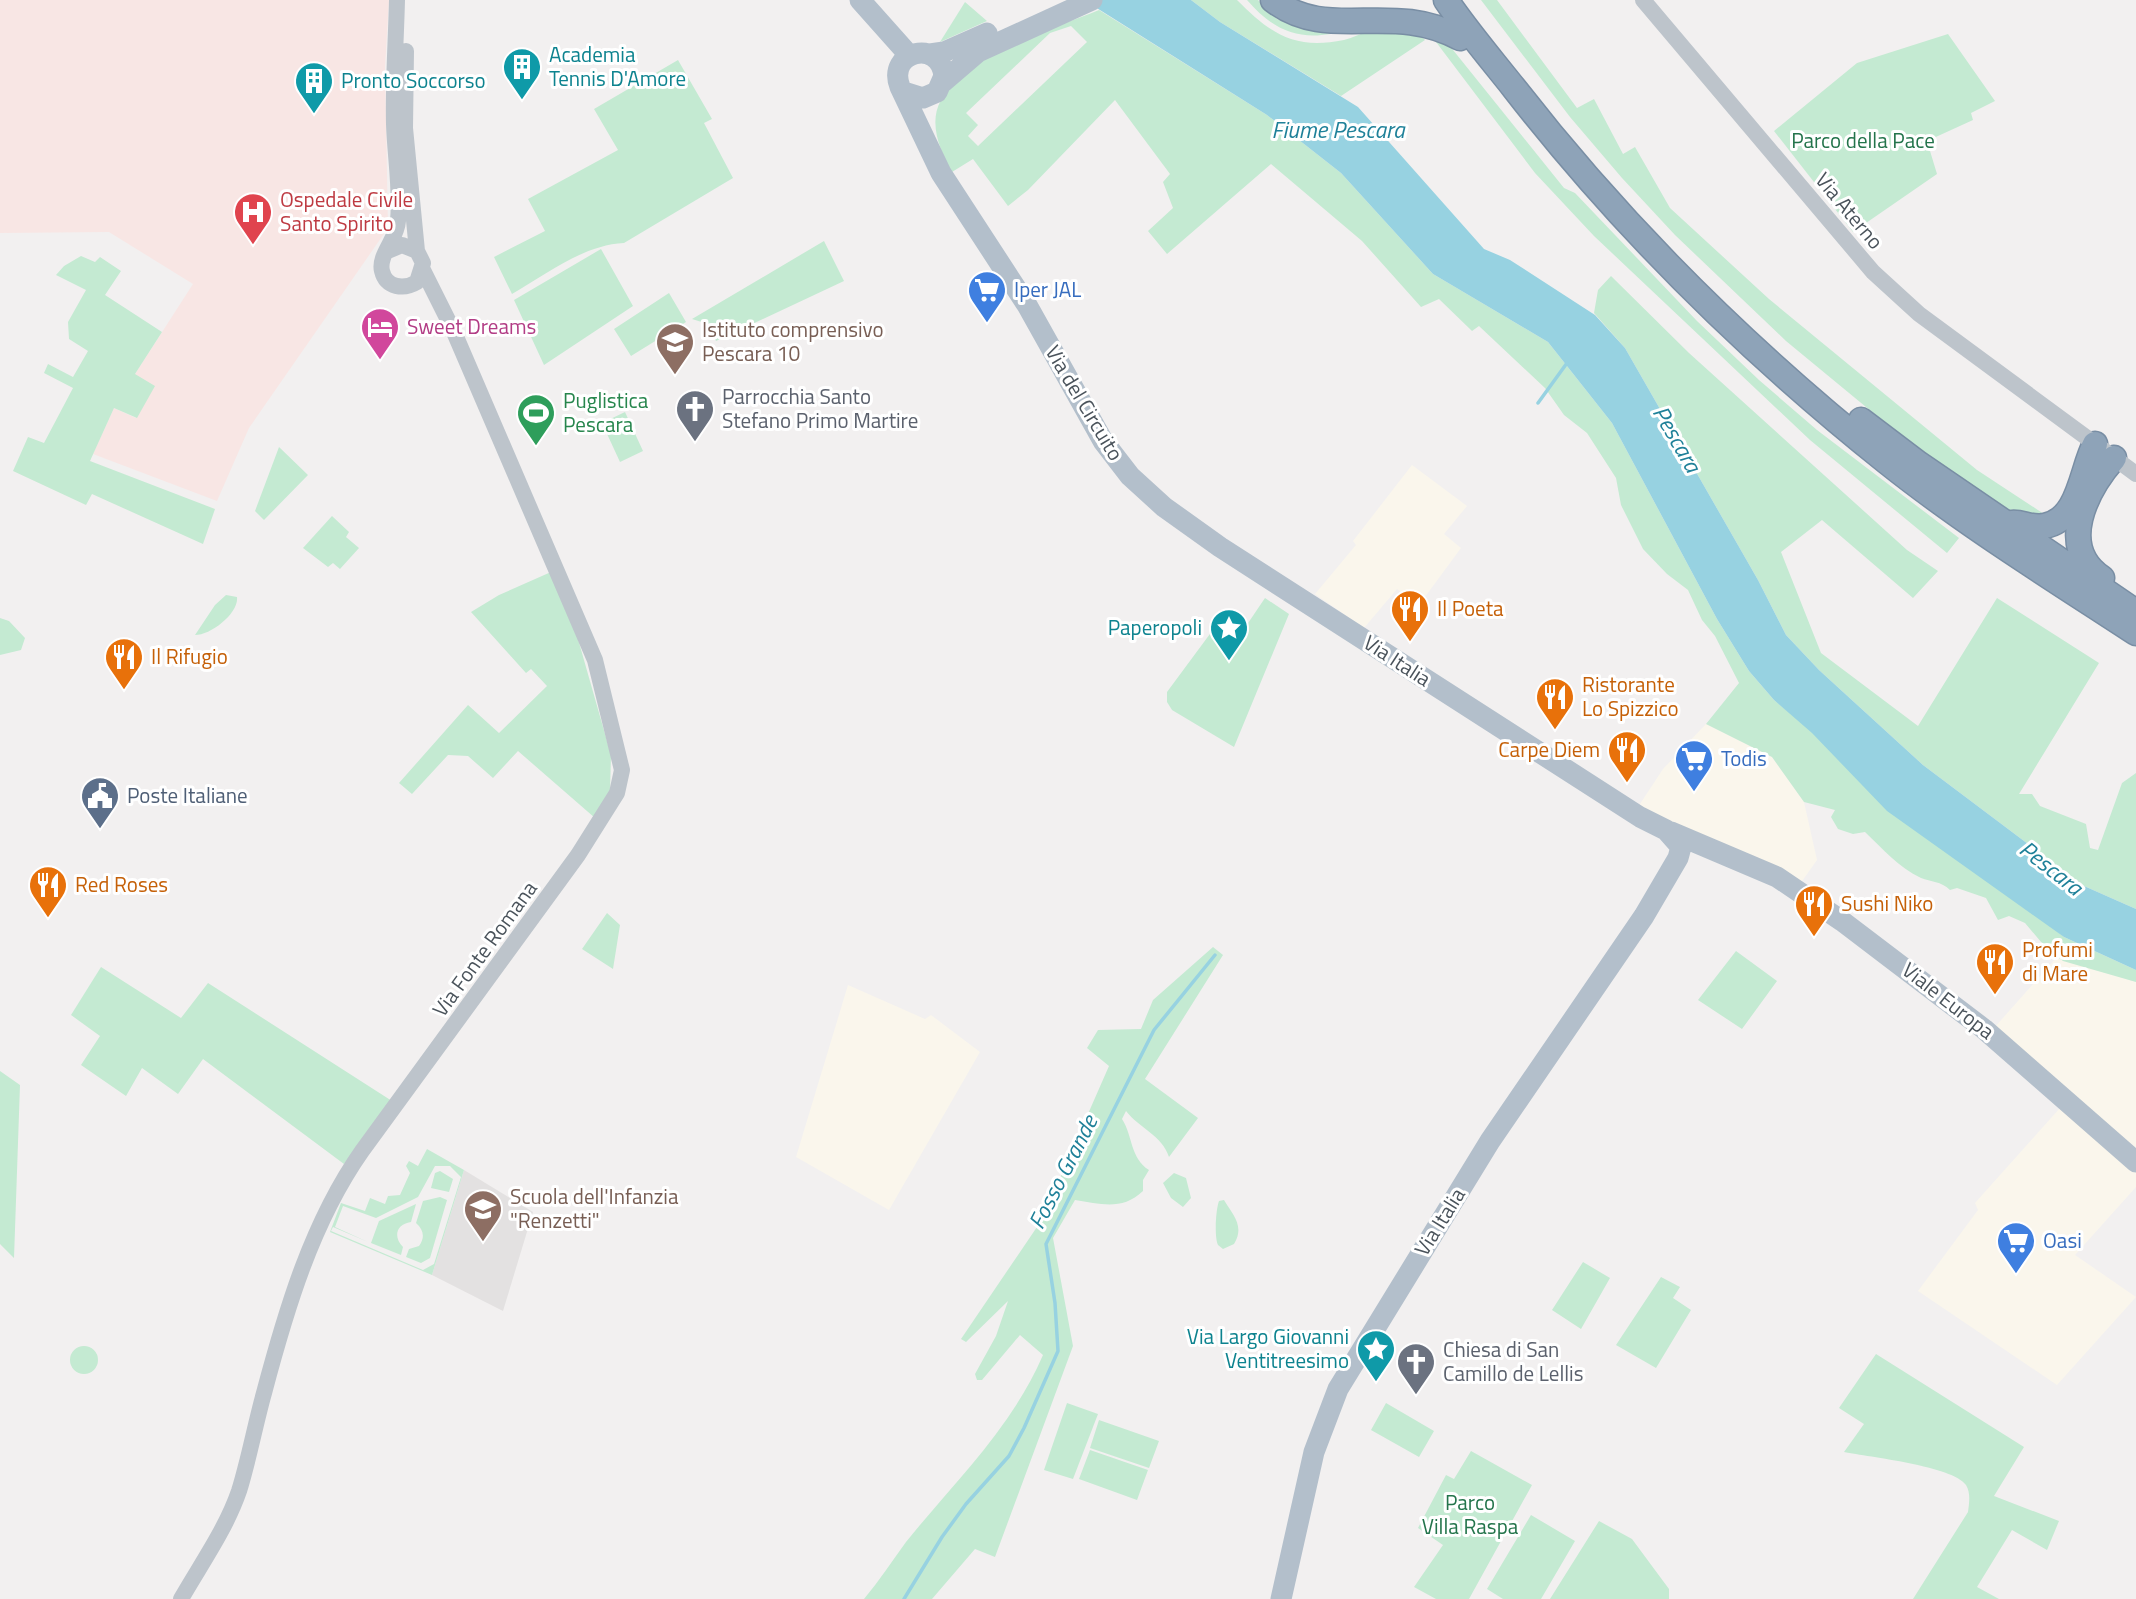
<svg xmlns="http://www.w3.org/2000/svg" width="2136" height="1599" font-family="'Titillium Web',sans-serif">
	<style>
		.commercial { fill: #faf6ec }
		.education { fill: #e3e1e1 }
		.medical { fill: #f8e6e4 }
		.green { fill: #c4ead2; fill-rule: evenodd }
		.water { fill: #97d2e1 }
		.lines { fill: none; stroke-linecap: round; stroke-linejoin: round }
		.stream { stroke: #97d2e1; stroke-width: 3.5 }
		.highway-casing { stroke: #798ea4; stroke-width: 27 }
		.minor { stroke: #bdc4cb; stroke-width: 16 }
		.major { stroke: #b3bfcb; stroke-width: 21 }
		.highway { stroke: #8ea3b8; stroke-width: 24 }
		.labels { text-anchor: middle; stroke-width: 6; stroke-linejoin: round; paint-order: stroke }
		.culture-label { font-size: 21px; fill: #0d838f; stroke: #fff; text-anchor: start }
		.park-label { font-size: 21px; fill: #23744b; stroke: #fff }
		.health-label { font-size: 21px; fill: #be3a42; stroke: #fff; text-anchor: start }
		.street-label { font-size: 21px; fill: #4a535b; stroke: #fff }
		.shop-label { font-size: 21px; fill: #366cbe; stroke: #fff; text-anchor: start }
		.hotel-label { font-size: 21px; fill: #b23c85; stroke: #fff; text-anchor: start }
		.education-label { font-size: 21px; fill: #785e54; stroke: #fff; text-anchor: start }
		.worship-label { font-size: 21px; fill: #5b616d; stroke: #fff; text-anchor: start }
		.leisure-label { font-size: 21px; fill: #27864d; stroke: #fff; text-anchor: start }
		.food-label { font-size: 21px; fill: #c56008; stroke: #fff; text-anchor: start }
		.service-label { font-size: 21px; fill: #4e5e75; stroke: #fff; text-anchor: start }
		.water-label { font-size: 23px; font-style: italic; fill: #1f8199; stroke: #fff }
	</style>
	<rect width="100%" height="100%" fill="#f2f0f0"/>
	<path class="commercial" d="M1412,465L1467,506L1444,534L1461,548L1419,605L1397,589L1364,628L1315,594L1356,545L1353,541Z
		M1706,724L1772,757L1804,802L1817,860L1800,884L1636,810L1663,769Z
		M2057,957L2136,982V1153L1994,1028Z
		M848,985L925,1019L931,1015L980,1052L889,1210L796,1157Z
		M2060,1108L2136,1172V1187L2075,1255L2136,1297L2057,1385L1918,1291L1978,1210L1975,1203Z"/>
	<path class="education" d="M464,1170L533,1212L503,1311L432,1275Z"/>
	<path class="medical" d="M0,0H389L385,67L388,228L249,428L217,501L93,454L114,408L136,418L135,374L193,284L109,232L0,233Z"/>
	<path class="green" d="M1191,0H1237C1271,34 1294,50 1344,40C1353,38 1361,33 1370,31C1385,28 1405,34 1420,35L1425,40L1341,96L1220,22Z
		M1247,0H1258L1277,19L1296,26H1317L1384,12L1408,17L1431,28L1441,35L1564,188L1575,193L1697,321L1759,380L1817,430L1959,538L1947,553L1810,440L1594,236L1535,173L1433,38C1420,31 1407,23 1393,21C1379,19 1363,25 1350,29C1306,43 1277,35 1247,0Z
		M1481,0H1497L1577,108L1594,99L1623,154L1635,147L1670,208L1769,299L1977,470L2044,514L2011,516L1929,459L1786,341L1675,235L1622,178L1570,117Z
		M965,2L987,21L940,42Z
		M1099,10L1267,115L1341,173L1433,274L1548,342L1612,423L1717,619L1749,671L1774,700L2064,937L2136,970V982L2063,961L2047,949L2025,923L2009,916L1998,920L1986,898L1957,888L1950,890C1941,881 1931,882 1921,878C1899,868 1882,848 1865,832L1853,834L1838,829L1831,817L1835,810L1804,802L1772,757L1706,724L1739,683L1715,636L1702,620L1688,590L1667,574L1643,549L1621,505L1616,478L1587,433L1564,415L1545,388L1479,326L1472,331L1439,299L1421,307L1362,241L1271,164L1167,254L1148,231L1173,208L1163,182L1170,174L1115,100L1028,190L1008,206L973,159L952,172C940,151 928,123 941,100C964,54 1054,29 1099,10ZM1071,26L1087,42L978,146L968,136L978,125L966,113L1050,33Z
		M1948,34L1995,101L1971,113L1973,120L1927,141L1937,174L1853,232L1774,131L1857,63Z
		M678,60L712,119L704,123L733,178L624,243C583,245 547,274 512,294L494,257L545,231L528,199L618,150L594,109Z
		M824,241L844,281L716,341L708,324L692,319Z
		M601,249L633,306L544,365L514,300Z
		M81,256L95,262L100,257L121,271L105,295L162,332L135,374L155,386L137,418L114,408L90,461L215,509L203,544L92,494L86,505L13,471L28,437L44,443L73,388L44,373L48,364L73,377L88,351L69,339L68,322L86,290L56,275L64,266Z
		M1611,276L1689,353L1907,550L1938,571L1913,598L1822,520L1781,552L1821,653L1918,726L1997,598L2099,663L2019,794H2032L2040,806L2086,824L2090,848L2098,850L2122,783L2136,773V909L2084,886L1923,765L1819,670L1786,635L1758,580L1625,348L1594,313L1598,290Z
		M669,293L686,322L631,356L614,329Z
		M625,412L643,451L620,462L602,423Z
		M279,447L308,475L264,520L255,511Z
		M332,516L349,532L346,537L359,548L340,569L333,563L328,567L303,548Z
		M551,572L576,632L611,755L610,792L595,818L518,751L493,778L468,756L448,755L412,794L399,783L468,705L499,733L547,686L531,669L526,673L471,612L499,595Z
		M226,595L237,597C239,613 211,635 195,635L215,605Z
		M1265,598L1289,614L1234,747L1172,710L1167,702V692L1221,619L1242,632Z
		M0,618L9,621L25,638L21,650L0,655Z
		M607,913L620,925L613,969L582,949Z
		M1213,947L1223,955L1145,1079L1198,1118L1169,1157C1162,1135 1139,1128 1126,1111L1122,1119C1133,1136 1130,1158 1149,1170L1143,1180V1191C1122,1211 1101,1204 1075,1200L1053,1238L1073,1346L995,1557L975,1549L932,1599H864C879,1581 892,1561 906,1542C955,1481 1011,1429 1043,1355L1020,1335L982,1380H977L975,1374L996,1336L1008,1301L966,1342L961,1339L1041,1221L1109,1066L1087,1048L1098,1030L1141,1029L1153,1000Z
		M1736,951L1777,981L1742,1029L1698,1000Z
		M101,967L181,1018L208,983L392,1101L344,1164L203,1059L178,1094L142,1068L126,1096L81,1065L100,1036L71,1015Z
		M0,1071L20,1085L14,1258L0,1244Z
		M427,1149L464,1170L432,1275L330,1232L341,1203L365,1211L370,1198L385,1204L388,1196L400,1195L410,1173L406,1166L409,1161L418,1166ZM435,1166H450L461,1177L434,1264L423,1270L331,1231L333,1227L368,1242L335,1227L343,1206L376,1218L418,1197Z
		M440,1171L453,1179L449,1192L431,1188L435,1173Z
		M1174,1173L1186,1178L1191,1198L1183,1207L1171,1198L1163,1183Z
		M440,1197L447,1200L430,1258L421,1263L406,1257L409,1249L419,1246C425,1238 424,1230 416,1223L423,1201Z
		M1224,1200C1233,1215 1245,1226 1234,1244L1223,1249L1218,1245C1214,1236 1216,1209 1219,1201Z
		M416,1204L411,1222C396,1224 393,1237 403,1247L401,1255L371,1243L379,1221Z
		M1583,1262L1610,1278L1581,1329L1552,1310Z
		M1661,1277L1680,1287L1673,1298L1691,1310L1656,1368L1616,1345Z
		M70 1360a14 14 0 1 1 28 0a14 14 0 1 1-28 0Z
		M1876,1354L2024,1447L1994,1496L2059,1521L2047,1550L2012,1530L1977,1587L1999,1599H1913L1968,1512C1969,1504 1971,1493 1966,1485C1953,1466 1869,1457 1844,1452L1864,1424L1839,1408Z
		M1067,1403L1098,1414L1073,1479L1044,1470Z
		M1386,1403L1434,1431L1419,1457L1371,1430Z
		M1099,1420L1159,1441L1149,1468L1090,1448Z
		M1090,1450L1148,1470L1137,1500L1079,1479Z
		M1471,1451L1532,1485L1469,1599H1436L1414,1587L1443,1545L1418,1528L1446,1475L1454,1479Z
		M1531,1515L1575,1541L1541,1599H1503L1487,1589Z
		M1599,1521L1632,1539L1669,1589V1599H1550Z"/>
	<path class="water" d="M1084,0H1191L1220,22L1358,107L1484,249L1510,260L1595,315L1625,348L1758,580L1786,635L1819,670L1923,765L2084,886L2136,909V970L2064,937L1887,811L1812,733L1774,700L1749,671L1717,619L1612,423L1548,342L1433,274L1341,173L1267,115Z"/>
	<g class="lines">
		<path class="stream" d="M1538,403L1567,363
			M904,1599L942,1537L966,1504L1009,1456L1024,1428L1058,1351L1055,1303L1046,1244L1154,1030L1215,955"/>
		<defs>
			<path id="highway" d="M1273,0C1328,43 1391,0 1460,38
				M1446,0C1467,31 1491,59 1514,88C1622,227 1749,352 1887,462C1966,525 2052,578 2136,633
				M1861,420L1919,464L2136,612
				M2011,523C2021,521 2031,529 2044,526C2080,520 2081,470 2095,444
				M2102,578C2056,548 2086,490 2114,458"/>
		</defs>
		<use href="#highway" class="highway-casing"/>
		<path class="minor" d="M1643,0L1873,272L1919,314L2136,474
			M406,51L405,128L417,251
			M388,251L402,245L417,251L423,263L417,282C404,290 386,288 382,271C378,255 397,239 398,221C401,190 395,156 394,124C393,83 396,41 397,0
			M181,1599C201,1564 226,1529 239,1491C249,1459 255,1425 264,1393C286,1310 312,1222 362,1151L578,855L617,793L622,770L595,660L454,332L423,270"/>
		<path class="major" d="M860,0L909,55
			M930,54L944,52L987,33
			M943,82L978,52L1092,0
			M904,92L923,98L937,92L944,76C940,38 886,51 900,87L941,173L1027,305L1103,441L1130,476L1164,507L1220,547L1640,817L1666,830L1681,847L1678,858L1644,916L1490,1141L1338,1389L1314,1452L1281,1599
			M1671,832L1777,877L1842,921L1984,1029L2136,1162"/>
		<use href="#highway" class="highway"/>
	</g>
	<defs>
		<symbol id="building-pin" viewBox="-11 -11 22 30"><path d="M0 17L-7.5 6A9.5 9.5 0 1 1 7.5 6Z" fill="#0f9aa8" stroke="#fff"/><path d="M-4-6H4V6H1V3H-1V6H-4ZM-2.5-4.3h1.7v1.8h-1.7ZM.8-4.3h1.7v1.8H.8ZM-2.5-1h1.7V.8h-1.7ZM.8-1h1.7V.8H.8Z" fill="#fff"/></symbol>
		<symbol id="hospital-pin" viewBox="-11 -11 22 30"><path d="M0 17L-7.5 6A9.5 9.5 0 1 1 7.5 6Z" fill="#e0444e" stroke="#fff"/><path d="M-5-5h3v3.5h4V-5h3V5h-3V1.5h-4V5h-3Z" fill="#fff"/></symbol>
		<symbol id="supermarket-pin" viewBox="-11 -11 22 30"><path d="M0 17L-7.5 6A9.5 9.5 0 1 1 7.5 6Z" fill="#3f7fe0" stroke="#fff"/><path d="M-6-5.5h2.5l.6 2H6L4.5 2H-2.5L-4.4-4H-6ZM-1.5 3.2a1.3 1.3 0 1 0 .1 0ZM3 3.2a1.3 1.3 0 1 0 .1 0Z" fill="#fff"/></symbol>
		<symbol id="hotel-pin" viewBox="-11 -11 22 30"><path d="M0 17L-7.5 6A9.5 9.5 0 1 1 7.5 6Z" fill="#d1479c" stroke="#fff"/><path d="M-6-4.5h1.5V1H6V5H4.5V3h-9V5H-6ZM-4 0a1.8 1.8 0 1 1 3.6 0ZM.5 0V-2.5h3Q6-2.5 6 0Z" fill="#fff"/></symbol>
		<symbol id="school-pin" viewBox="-11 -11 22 30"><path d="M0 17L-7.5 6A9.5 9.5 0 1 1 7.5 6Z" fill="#8d6e63" stroke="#fff"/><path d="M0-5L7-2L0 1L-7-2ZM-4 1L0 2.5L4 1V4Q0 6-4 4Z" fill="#fff"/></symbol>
		<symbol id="church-pin" viewBox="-11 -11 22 30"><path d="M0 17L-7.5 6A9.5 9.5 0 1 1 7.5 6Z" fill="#6b7280" stroke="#fff"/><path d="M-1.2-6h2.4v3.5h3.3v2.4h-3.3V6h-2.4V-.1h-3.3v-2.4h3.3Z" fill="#fff"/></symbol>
		<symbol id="stadium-pin" viewBox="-11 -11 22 30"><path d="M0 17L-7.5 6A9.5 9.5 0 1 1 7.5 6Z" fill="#2e9e5b" stroke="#fff"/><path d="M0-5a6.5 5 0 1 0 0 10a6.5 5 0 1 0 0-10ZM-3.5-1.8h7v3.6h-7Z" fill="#fff"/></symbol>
		<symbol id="restaurant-pin" viewBox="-11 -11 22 30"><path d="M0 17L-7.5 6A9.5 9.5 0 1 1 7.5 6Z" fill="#e8710a" stroke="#fff"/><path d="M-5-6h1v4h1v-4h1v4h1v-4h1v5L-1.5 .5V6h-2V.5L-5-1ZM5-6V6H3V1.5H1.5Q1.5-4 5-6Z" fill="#fff"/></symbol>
		<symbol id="sight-pin" viewBox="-11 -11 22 30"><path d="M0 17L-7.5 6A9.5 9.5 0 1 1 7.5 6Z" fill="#0f9aa8" stroke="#fff"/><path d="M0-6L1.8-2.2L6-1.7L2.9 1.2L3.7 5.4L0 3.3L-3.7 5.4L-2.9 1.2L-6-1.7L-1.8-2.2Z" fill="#fff"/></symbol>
		<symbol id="civic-pin" viewBox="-11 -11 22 30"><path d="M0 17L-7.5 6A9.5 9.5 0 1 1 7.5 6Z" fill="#5c6f8a" stroke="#fff"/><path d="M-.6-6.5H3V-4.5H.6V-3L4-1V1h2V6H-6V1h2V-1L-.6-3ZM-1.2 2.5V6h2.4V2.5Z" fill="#fff"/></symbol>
	</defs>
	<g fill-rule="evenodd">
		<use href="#building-pin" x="500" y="45" width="44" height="60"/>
		<use href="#building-pin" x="292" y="59" width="44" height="60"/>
		<use href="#hospital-pin" x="231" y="190" width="44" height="60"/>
		<use href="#supermarket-pin" x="965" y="268" width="44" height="60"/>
		<use href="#hotel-pin" x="358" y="305" width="44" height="60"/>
		<use href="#school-pin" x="653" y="320" width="44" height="60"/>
		<use href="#church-pin" x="673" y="387" width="44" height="60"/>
		<use href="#stadium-pin" x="514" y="391" width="44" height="60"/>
		<use href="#restaurant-pin" x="1388" y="587" width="44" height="60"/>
		<use href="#sight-pin" x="1207" y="606" width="44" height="60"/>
		<use href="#restaurant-pin" x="102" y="635" width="44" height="60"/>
		<use href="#restaurant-pin" x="1533" y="675" width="44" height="60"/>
		<use href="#restaurant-pin" x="1605" y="728" width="44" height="60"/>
		<use href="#supermarket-pin" x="1672" y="737" width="44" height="60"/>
		<use href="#civic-pin" x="78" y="774" width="44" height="60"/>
		<use href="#restaurant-pin" x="26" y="863" width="44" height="60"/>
		<use href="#restaurant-pin" x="1792" y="882" width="44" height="60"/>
		<use href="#restaurant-pin" x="1973" y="940" width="44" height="60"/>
		<use href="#school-pin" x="461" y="1187" width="44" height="60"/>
		<use href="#supermarket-pin" x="1994" y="1219" width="44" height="60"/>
		<use href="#sight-pin" x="1354" y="1327" width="44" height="60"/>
		<use href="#church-pin" x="1394" y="1340" width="44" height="60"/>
	</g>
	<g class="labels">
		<g class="culture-label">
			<text x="549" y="62">Academia<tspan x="549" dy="24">Tennis D'Amore</tspan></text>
			<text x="341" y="88">Pronto Soccorso</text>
			<text x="1202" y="635" text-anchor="end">Paperopoli</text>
			<text x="1349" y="1344" text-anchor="end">Via Largo Giovanni<tspan x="1349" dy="24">Ventitreesimo</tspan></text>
		</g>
		<g class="park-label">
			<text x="1863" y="148">Parco della Pace</text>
			<text x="1470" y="1510">Parco<tspan x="1470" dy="24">Villa Raspa</tspan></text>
		</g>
		<g class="health-label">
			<text x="280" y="207">Ospedale Civile<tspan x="280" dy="24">Santo Spirito</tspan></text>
		</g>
		<g class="street-label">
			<text transform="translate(1849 211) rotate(50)" y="7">Via Aterno</text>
			<text transform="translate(1084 403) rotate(59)" y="7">Via del Circuito</text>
			<text transform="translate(1397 661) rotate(33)" y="7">Via Italia</text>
			<text transform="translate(485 949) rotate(-54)" y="7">Via Fonte Romana</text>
			<text transform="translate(1948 1001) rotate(38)" y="7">Viale Europa</text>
			<text transform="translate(1440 1222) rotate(-58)" y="7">Via Italia</text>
		</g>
		<g class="shop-label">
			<text x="1014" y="297">Iper JAL</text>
			<text x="1721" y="766">Todis</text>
			<text x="2043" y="1248">Oasi</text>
		</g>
		<g class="hotel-label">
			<text x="407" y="334">Sweet Dreams</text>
		</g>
		<g class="education-label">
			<text x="702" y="337">Istituto comprensivo<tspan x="702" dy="24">Pescara 10</tspan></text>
			<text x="510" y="1204">Scuola dell'Infanzia<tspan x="510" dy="24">"Renzetti"</tspan></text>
		</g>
		<g class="worship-label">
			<text x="722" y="404">Parrocchia Santo<tspan x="722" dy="24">Stefano Primo Martire</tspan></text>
			<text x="1443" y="1357">Chiesa di San<tspan x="1443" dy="24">Camillo de Lellis</tspan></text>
		</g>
		<g class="leisure-label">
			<text x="563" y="408">Puglistica<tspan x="563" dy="24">Pescara</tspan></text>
		</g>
		<g class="food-label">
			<text x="1437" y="616">Il Poeta</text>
			<text x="151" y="664">Il Rifugio</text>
			<text x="1582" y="692">Ristorante<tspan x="1582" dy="24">Lo Spizzico</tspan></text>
			<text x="1600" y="757" text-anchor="end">Carpe Diem</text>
			<text x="75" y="892">Red Roses</text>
			<text x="1841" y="911">Sushi Niko</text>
			<text x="2022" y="957">Profumi<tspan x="2022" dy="24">di Mare</tspan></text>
		</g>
		<g class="service-label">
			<text x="127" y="803">Poste Italiane</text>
		</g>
		<g class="water-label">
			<text x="1338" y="138">Fiume Pescara</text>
			<text transform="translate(1677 439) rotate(60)" y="8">Pescara</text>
			<text transform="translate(2051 868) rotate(38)" y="8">Pescara</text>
			<text transform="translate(1063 1172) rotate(-63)" y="8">Fosso Grande</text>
		</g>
	</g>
</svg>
